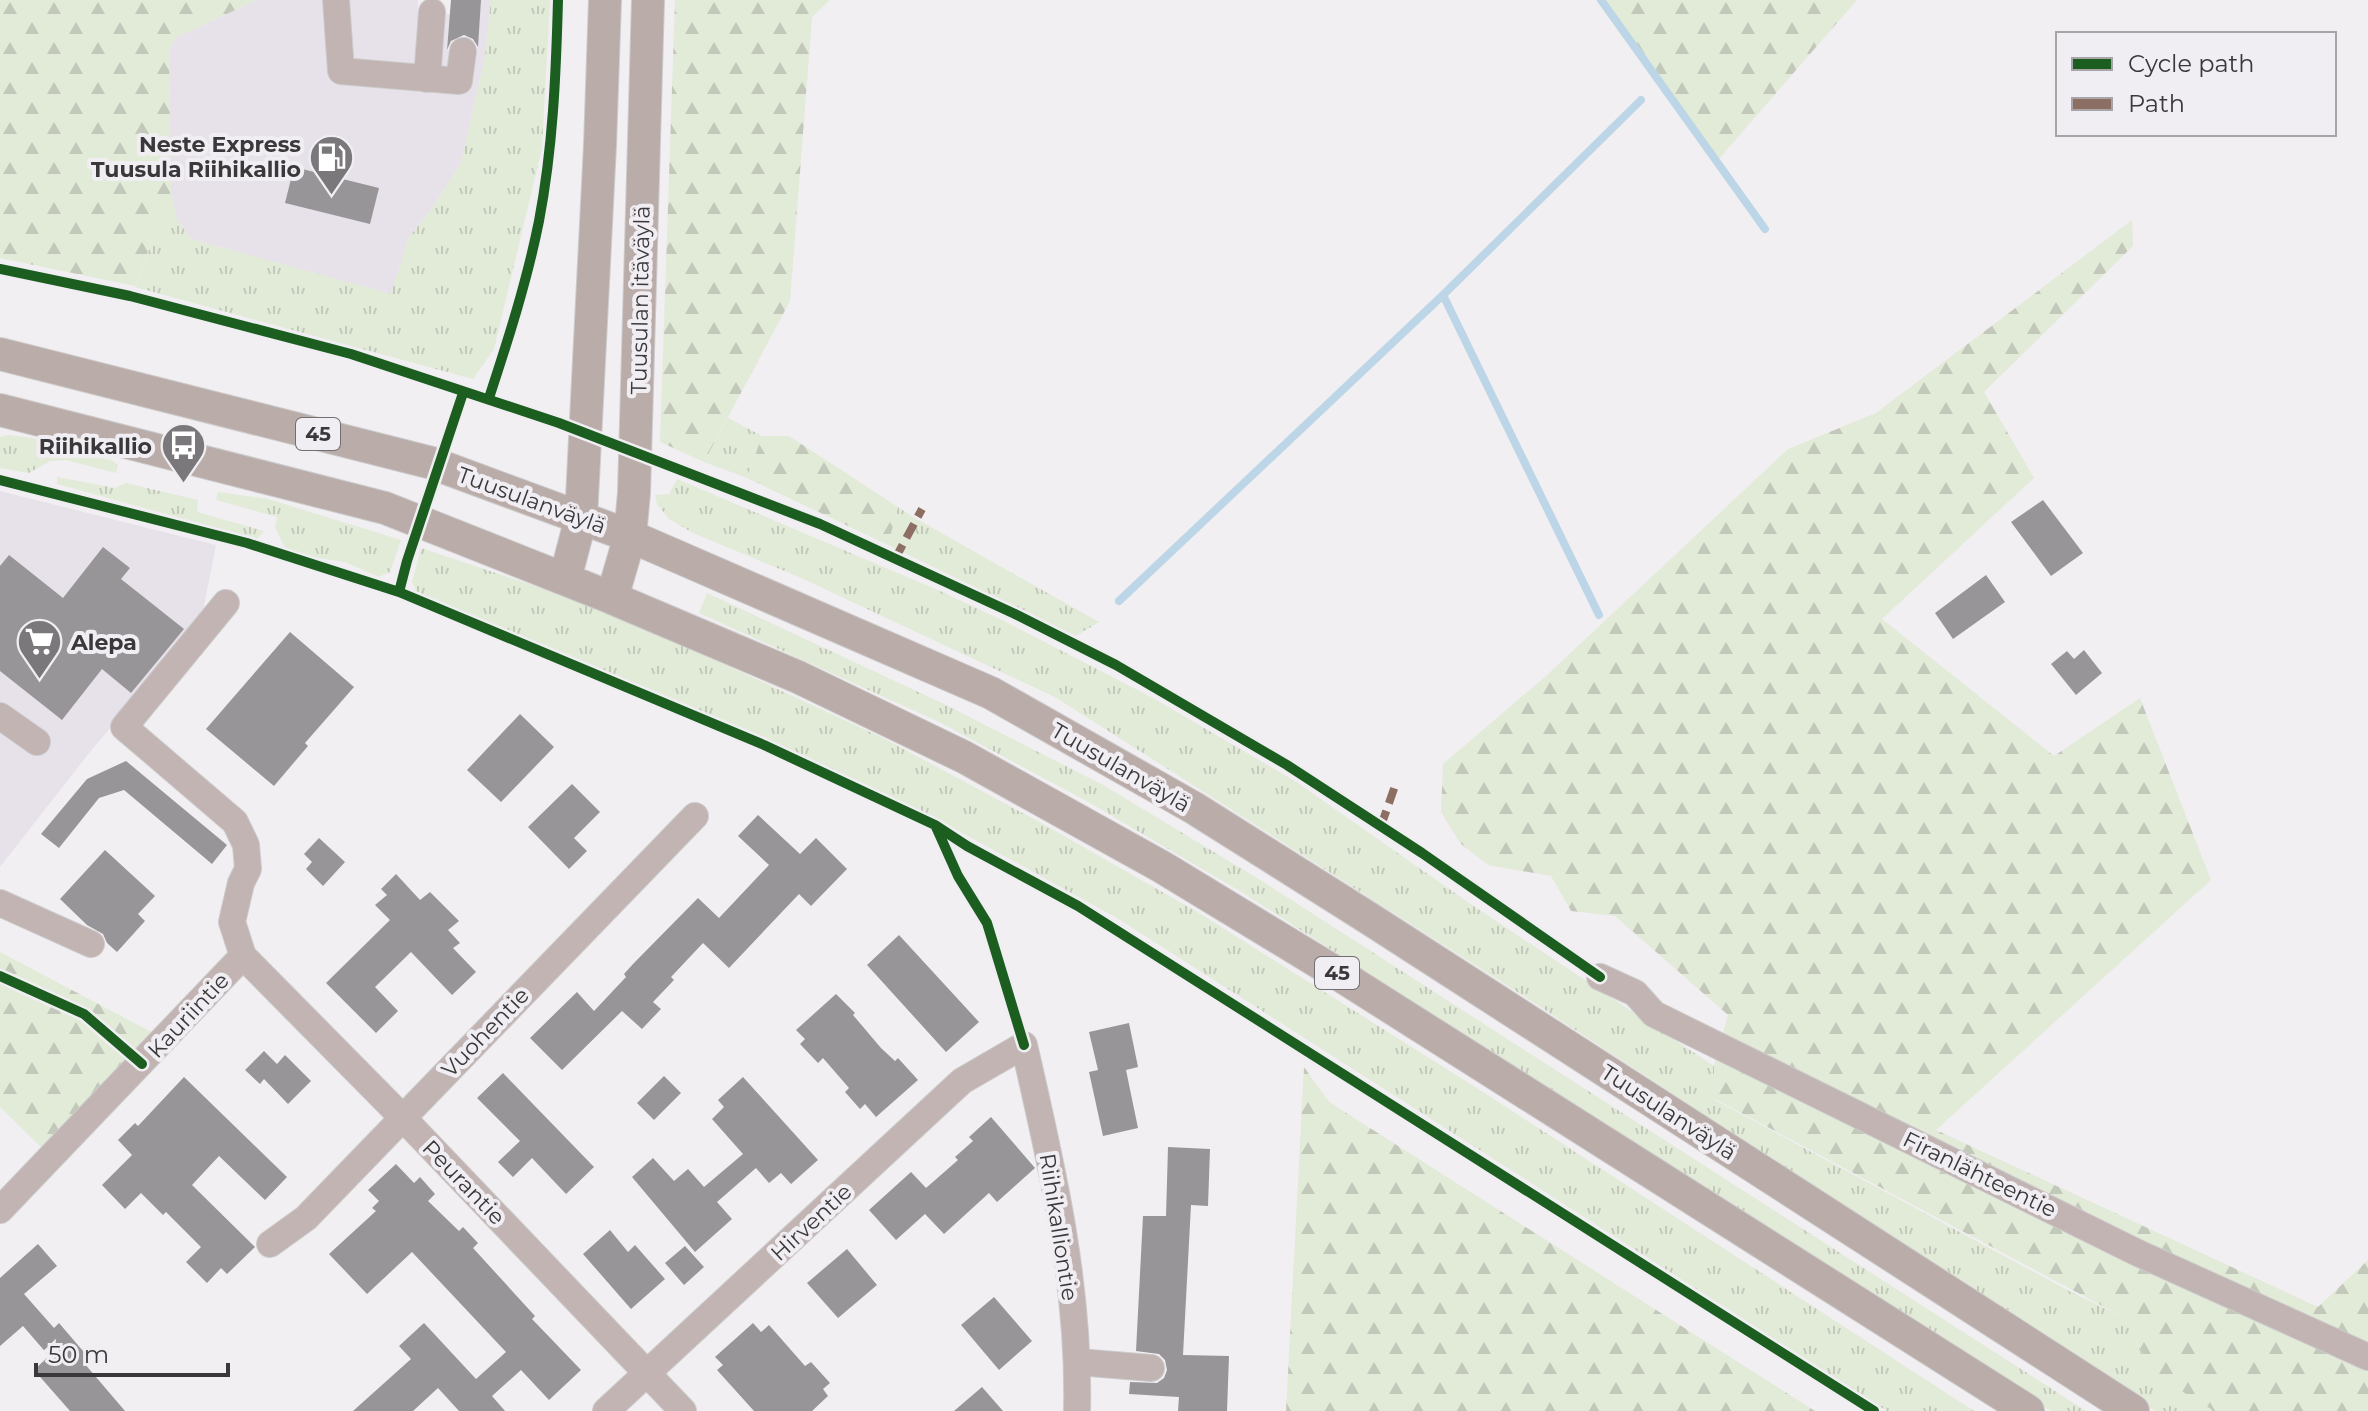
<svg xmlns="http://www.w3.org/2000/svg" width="2368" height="1411" font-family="Montserrat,sans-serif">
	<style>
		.built { fill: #e7e2ea }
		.grass { fill: url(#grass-tufts) }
		.forest { fill: url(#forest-firs) }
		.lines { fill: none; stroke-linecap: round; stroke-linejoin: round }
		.stream { stroke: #bcd6e8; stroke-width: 8 }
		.building { fill: #979597 }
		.minor-casing { stroke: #cccbcc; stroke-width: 28 }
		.major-casing { stroke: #cccbcc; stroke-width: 34 }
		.minor { stroke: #c1b4b2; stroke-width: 26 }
		.major { stroke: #baaca9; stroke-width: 32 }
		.quiet { stroke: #8d6e63; stroke-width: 8; stroke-dasharray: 16 8; stroke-linecap: butt }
		.cycleway-casing { stroke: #f1eef3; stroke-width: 15 }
		.cycleway { stroke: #1b5e20; stroke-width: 10 }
		.labels { text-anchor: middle; stroke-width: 8; stroke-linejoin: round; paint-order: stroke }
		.shield { fill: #f1eef3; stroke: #716f72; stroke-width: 2 }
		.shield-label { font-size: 20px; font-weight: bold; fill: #3a383a }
		.poi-label { font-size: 22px; font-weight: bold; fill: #3a383a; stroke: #f1eef3; text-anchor: end }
		.street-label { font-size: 22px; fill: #3a383a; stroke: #f1eef3 }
	</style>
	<defs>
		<pattern id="grass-tufts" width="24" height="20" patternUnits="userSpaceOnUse" patternTransform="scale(2)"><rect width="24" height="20" fill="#e2ead8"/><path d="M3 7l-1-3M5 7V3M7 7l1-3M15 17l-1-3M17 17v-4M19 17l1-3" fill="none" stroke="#c3c9ba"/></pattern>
		<pattern id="forest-firs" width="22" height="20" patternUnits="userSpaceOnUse" patternTransform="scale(2)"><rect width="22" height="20" fill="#e2ead8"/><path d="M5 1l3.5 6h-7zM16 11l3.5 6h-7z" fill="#c3c9ba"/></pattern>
	</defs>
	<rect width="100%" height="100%" fill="#f1eff2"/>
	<path class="built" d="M257,0H418V11L450,14L447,50L477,52L481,0H491L485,57L461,163L430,211L409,237L391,295L191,239L177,219L171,191L169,51L175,38Z
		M0,491L216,545L201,621L90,752L0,867Z"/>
	<path class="grass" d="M491,0H550L542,148L494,349L473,379L135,287L171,191L177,219L191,239L391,294L409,237L430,211L461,163L485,57Z
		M728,418L762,436L747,478L704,462Z
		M8,435L33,438L113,461L118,465L116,473L66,460L50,461L29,473L0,468V437Z
		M57,477L115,488L126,483L198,500L197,512L264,531L257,539L57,484Z
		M677,479L940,591L1004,621L1151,697L1295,781L1469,903L1714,1066L1715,1100L2071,1292L2123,1317L2155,1375L2214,1411H2155L1536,1004L1055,697L799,577L693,533L669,519L657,504L655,495L669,494Z
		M218,492L268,499L401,540L390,572L379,577L345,562L288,553L275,528L277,517L216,500Z
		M898,507L913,517L1099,622L1076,636L888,545Z
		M421,548L544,589L674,641L885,739L1043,824L1199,913L1483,1092L1974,1411H1887L1117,918L935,818L656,692L418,594L412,582Z
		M707,593L948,706L1103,785L1257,878L2086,1411H2051L1243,893L1090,803L939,722L699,613Z"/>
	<path class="forest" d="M0,0H257L175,38L169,51L171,191L135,286L0,258Z
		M675,0H830L812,17L790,301L704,462L660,442Z
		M1601,0H1857L1717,161Z
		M2132,220L2133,246L1984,392L2034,478L1882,619L2054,756L2140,698L2211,880L1936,1130L2318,1307L2368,1260V1411H2214L2155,1375L2123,1317L1715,1099L1714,1066L1728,1015L1615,916L1571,911L1551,876L1488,865L1460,843L1441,812L1443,764L1546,676L1788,449L1876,413Z
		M762,436H789L898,507L888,545L747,478Z
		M0,952L155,1034L44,1150L0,1107Z
		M1304,1067L1329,1102L1815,1411H1286Z"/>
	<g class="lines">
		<path class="stream" d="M1601,0L1765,229
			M1443,295L1599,615
			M1119,601L1443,295L1641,100"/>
	</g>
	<path class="building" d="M451,0H481L478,47L473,39L464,35L451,41L447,50Z
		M294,167L379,188L370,224L285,203Z
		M2043,500L2083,553L2051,576L2011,522Z
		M103,547L130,568L121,579L184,629L131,693L102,669L62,720L0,671V566L9,555L63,598Z
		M1986,575L2005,602L1953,639L1935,613Z
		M290,632L354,687L305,743L308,746L274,786L206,729Z
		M2084,650L2102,673L2076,695L2051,664L2067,651L2074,659Z
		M520,714L554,747L501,802L467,770Z
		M126,761L227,845L212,864L124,790L99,798L59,848L41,834L87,779Z
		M572,784L600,812L574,838L587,851L569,869L528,827Z
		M758,815L800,854L816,838L847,869L811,906L799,894L729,968L703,943L671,977L674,980L653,1002L661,1009L642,1029L622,1011L562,1070L530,1038L577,992L594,1011L626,977L624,974L633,964L698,898L719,918L769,865L738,836Z
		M319,838L345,862L323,886L306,869L312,862L304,854Z
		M105,850L155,896L138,914L145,921L117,952L107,943L103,934L87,925L60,899Z
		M396,874L420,900L430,892L459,921L448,930L460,943L453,948L476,972L452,995L411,952L375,987L398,1011L376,1033L326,983L390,920L375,905L387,895L381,889Z
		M899,935L979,1022L946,1052L867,965Z
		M836,994L855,1013L853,1015L881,1048L895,1061L898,1058L918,1080L876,1117L865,1104L860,1109L845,1092L849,1088L823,1058L818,1063L800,1044L805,1039L796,1030Z
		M1129,1023L1138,1067L1126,1070L1138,1128L1103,1136L1089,1072L1098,1070L1089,1032Z
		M264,1051L277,1064L285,1055L311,1081L288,1104L264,1079L260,1084L245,1070Z
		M503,1073L594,1167L566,1194L532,1158L513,1177L498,1162L520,1141L477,1098Z
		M664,1076L681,1093L654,1120L637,1103Z
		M184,1077L287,1177L265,1200L219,1156L192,1185L255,1247L227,1274L221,1268L207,1283L186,1262L201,1247L166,1212L163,1215L141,1193L125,1209L102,1185L132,1155L118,1140L135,1123L138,1126Z
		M743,1077L818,1160L791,1184L781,1173L769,1183L756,1168L717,1202L732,1219L695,1252L632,1177L653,1158L674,1181L688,1169L704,1187L743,1154L712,1119L724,1107L718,1100Z
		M991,1117L1035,1168L997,1202L989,1193L944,1234L925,1214L896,1240L869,1210L911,1172L926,1188L958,1160L955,1157L973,1141L969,1137Z
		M1168,1147L1210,1149L1208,1206L1191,1205L1183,1355L1229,1356L1227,1411H1178L1179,1397L1129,1394L1130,1382L1157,1383L1164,1378L1167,1370L1165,1360L1159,1354L1136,1351L1143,1216H1166Z
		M396,1164L414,1183L420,1177L435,1194L428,1201L459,1231L463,1227L478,1243L473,1248L535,1316L532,1319L581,1370L549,1400L521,1370L492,1396L505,1411H459L438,1388L413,1411H353L411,1359L399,1346L424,1323L476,1379L506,1352L412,1252L367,1294L329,1254L376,1211L372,1208L379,1201L368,1190Z
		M610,1230L628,1252L635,1245L665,1279L631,1309L583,1254Z
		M38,1244L57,1266L24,1294L54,1328L59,1323L89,1358L84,1363L125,1411H70L34,1370L49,1356L23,1326L0,1346V1278Z
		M685,1246L704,1267L684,1285L665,1263Z
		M847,1249L877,1285L838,1318L807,1283Z
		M994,1297L1032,1341L999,1370L961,1325Z
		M753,1323L761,1332L769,1325L805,1366L811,1362L830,1383L823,1389L828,1396L812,1411H754L717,1370L723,1365L715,1357Z
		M982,1387L1003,1411H954Z"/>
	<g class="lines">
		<defs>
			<path id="minor" d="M336,0L341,71L459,81L463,51
				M427,79L432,12
				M226,603L124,727L235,822L246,845L248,869L241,883L232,922L243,956L403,1118L683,1411
				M0,716L37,742
				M0,903L91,944
				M1600,977L1635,993L1654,1014L2138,1253L2368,1357
				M0,1210L243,956
				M270,1244L306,1218L695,816
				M1078,1362L1151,1368
				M606,1411L962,1081L1024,1045C1052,1166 1080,1286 1077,1411"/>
			<path id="major" d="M0,354L432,463L630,536L991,693L1194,808L1370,919L2133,1411
				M0,410L385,508L612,598L798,677L964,757L1162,867L1343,977L2028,1411
				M565,579L581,518L600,145L605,0
				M612,598L630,536L634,493L648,0"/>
		</defs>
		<use href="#minor" class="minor-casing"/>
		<use href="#major" class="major-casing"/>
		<use href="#minor" class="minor"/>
		<use href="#major" class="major"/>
		<path class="quiet" d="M895,559L922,509
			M1381,826L1396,783"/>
		<defs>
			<path id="cycleway" d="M0,269L130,296L351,354L559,423L820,524L1015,614L1116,665L1287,765L1422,853L1600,977
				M489,398C508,340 527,281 539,221C553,148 556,74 558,0
				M0,480L247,543L399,592L764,745L935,825L967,846L1078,906L1874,1411
				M399,592L407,561L463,393
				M936,827L958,876L987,923L1024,1045
				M0,976L84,1014L142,1064"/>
		</defs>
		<use href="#cycleway" class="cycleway-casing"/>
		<use href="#cycleway" class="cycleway"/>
	</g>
	<defs>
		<symbol id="fuel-pin" viewBox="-11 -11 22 30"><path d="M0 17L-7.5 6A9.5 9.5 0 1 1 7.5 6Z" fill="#7a787a" stroke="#f1eef3"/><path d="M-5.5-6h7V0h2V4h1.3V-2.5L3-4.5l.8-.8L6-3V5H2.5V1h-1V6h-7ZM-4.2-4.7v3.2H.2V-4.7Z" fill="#fff"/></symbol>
		<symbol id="bus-pin" viewBox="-11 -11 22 30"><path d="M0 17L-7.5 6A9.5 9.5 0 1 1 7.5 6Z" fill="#7a787a" stroke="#f1eef3"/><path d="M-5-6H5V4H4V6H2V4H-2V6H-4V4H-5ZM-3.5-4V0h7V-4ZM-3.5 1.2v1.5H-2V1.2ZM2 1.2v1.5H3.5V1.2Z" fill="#fff"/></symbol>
		<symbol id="supermarket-pin" viewBox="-11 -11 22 30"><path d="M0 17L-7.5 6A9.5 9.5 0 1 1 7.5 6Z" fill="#7a787a" stroke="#f1eef3"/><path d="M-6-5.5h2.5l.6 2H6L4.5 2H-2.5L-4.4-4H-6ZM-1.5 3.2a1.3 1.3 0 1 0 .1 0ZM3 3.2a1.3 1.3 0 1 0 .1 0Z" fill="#fff"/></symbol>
	</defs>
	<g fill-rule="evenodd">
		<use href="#fuel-pin" x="306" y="132" width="51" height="69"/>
		<use href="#bus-pin" x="158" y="420" width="51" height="69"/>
		<use href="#supermarket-pin" x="14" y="616" width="51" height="69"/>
	</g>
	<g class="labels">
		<g class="shield">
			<rect x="296" y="418" width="44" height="32" rx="6"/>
			<rect x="1315" y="957" width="44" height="32" rx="6"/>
		</g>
		<g class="shield-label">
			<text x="318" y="441">45</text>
			<text x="1337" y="980">45</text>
		</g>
		<g class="poi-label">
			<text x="301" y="152">Neste Express<tspan x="301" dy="25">Tuusula Riihikallio</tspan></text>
			<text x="152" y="454">Riihikallio</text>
			<text x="71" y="650" text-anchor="start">Alepa</text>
		</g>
		<g class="street-label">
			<text transform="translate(640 300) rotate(-89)" y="8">Tuusulan itäväylä</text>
			<text transform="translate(532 500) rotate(20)" y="8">Tuusulanväylä</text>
			<text transform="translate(1121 767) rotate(30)" y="8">Tuusulanväylä</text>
			<text transform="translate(188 1015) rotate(-47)" y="8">Kauriintie</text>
			<text transform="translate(485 1032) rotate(-46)" y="8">Vuohentie</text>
			<text transform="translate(1669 1112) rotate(33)" y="8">Tuusulanväylä</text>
			<text transform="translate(1980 1174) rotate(26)" y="8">Firanlähteentie</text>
			<text transform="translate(464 1182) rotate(46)" y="8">Peurantie</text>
			<text transform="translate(811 1222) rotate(-43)" y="8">Hirventie</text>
			<text transform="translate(1059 1227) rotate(81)" y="8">Riihikalliontie</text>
		</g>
	</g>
	<rect x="2056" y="32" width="280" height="104" fill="#f1eef3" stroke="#a8a5a9" stroke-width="2"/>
	<rect x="2072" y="58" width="40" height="12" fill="#1b5e20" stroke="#a8a5a9" stroke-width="2"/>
	<text x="2128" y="72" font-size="24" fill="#3a383a">Cycle path</text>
	<rect x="2072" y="98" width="40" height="12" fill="#8d6e63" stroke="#a8a5a9" stroke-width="2"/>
	<text x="2128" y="112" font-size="24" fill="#3a383a">Path</text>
	<path d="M36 1363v12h192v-12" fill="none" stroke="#3a383a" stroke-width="4"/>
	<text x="48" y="1363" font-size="24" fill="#3a383a" stroke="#f1eef3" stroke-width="6" paint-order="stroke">50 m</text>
</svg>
